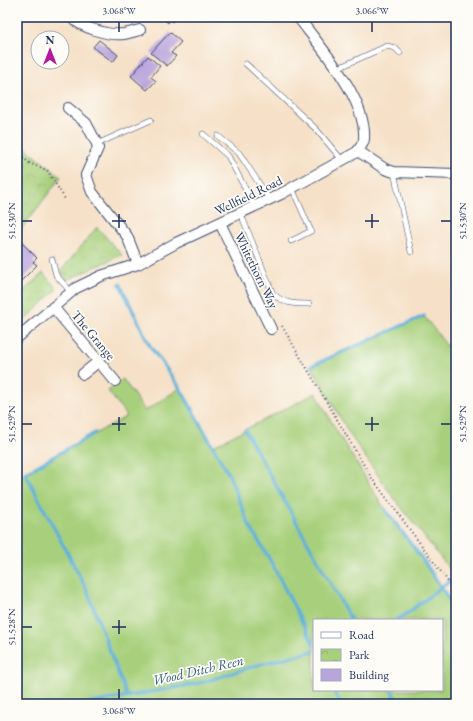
<svg xmlns="http://www.w3.org/2000/svg" width="473" height="721" font-family="'EB Garamond',serif">
	<style>
		.grass { fill: #a8d07b; stroke: #62806c; fill-rule: evenodd }
		.park { fill: url(#park-crowns); stroke: #62806c }
		.lines { fill: none; stroke-linecap: round; stroke-linejoin: round }
		.stream { stroke: #5eb0d9; stroke-width: 3.5 }
		.building { fill: #baa4dc }
		.service-casing { stroke: #3c4a6e; stroke-width: 6 }
		.minor-casing { stroke: #3c4a6e; stroke-width: 12 }
		.path { stroke: #3c4a6e; stroke-width: 2; stroke-dasharray: 1 3; stroke-linecap: butt }
		.service { stroke: #fff; stroke-width: 5 }
		.minor { stroke: #fff; stroke-width: 10 }
		.ticks { fill: none; stroke: #1b2f5e; stroke-width: 1.5 }
		.labels { text-anchor: middle; stroke-width: 3.5; stroke-linejoin: round; paint-order: stroke }
		.street-label { font-size: 13px; fill: #1b2f5e; stroke: #fdfcf7 }
		.water-label { font-size: 14px; font-style: italic; fill: #325c89; stroke: #fdfcf7 }
		.neatline { fill: none; stroke: #1b2f5e; stroke-width: 1.5 }
		.ticks-label { font-size: 10px; text-anchor: middle; fill: #1b2f5e }
	</style>
	<defs>
		<pattern id="park-crowns" width="20" height="18" patternUnits="userSpaceOnUse"><rect width="20" height="18" fill="#a8d07b"/><path d="M2 6a3 3 0 1 1 6 0M12 15a3 3 0 1 1 6 0" fill="none" stroke="#90b36d"/></pattern>
	</defs>
	<rect width="100%" height="100%" fill="#fdfcf7"/>
	<filter id="ink" filterUnits="userSpaceOnUse"><feTurbulence type="fractalNoise" baseFrequency=".025" numOctaves="2"/><feDisplacementMap in="SourceGraphic" scale="8" xChannelSelector="R" yChannelSelector="G"/><feConvolveMatrix kernelMatrix="1 2 1 2 8 2 1 2 1" color-interpolation-filters="sRGB"/></filter>
	<filter id="wash" filterUnits="userSpaceOnUse"><feTurbulence type="fractalNoise" baseFrequency=".012" numOctaves="4" result="noise"/><feDisplacementMap in="SourceGraphic" scale="16" xChannelSelector="R" yChannelSelector="G"/><feGaussianBlur stdDeviation="0.9" result="paint"/><feColorMatrix in="noise" values="0 0 0 0 0 0 0 0 0 0 0 0 0 0 0 0 0 1.4 0 .05"/><feComposite in="paint" operator="in"/></filter>
	<g filter="url(#wash)">
		<rect width="100%" height="100%" fill="#f6e1c8"/>
		<path class="grass" d="M424,316L447,346L456,343V580L455,576L393,497L350,435L311,366Z
			M123,379L145,411L180,388L213,446L316,393L336,430L384,508L423,560L456,610V704H17V477L127,416L108,391ZM314,620H442V690H314Z"/>
		<path class="park" d="M17,141L61,177L17,235Z
			M97,227L122,255L67,280L61,271Z
			M43,273L57,289L23,322L17,316V297Z"/>
		<g class="lines">
			<path class="stream" d="M120,284L150,346L180,388L229,475L250,527L269,558L314,645
				M453,352L456,357
				M311,366L424,316
				M245,430L351,620
				M95,433L25,473L87,590L127,697
				M384,508L423,560L456,610
				M395,620L405,615L456,576
				M333,690L341,704
				M391,690L399,704
				M192,700L194,704
				M86,704L200,683L261,664L314,651"/>
		</g>
		<g id="blocks">
			<path class="building" d="M161,17H177L172,22L170,20L168,23Z
				M170,32L181,42L171,53L176,56L167,66L151,53Z
				M99,40L118,55L113,62L93,47Z
				M148,56L160,66L151,77L156,81L147,90L131,76Z
				M19,240L37,258L33,262L37,265L17,285V243Z"/>
		</g>
	</g>
	<g filter="url(#ink)">
		<use href="#blocks" fill-opacity="0" stroke="#3c4a6e" stroke-width="1"/>
		<g class="lines">
			<defs>
				<path id="service" d="M246,64L316,129L342,160
					M336,69L387,46L395,48L400,53
					M203,134L228,156L255,207
					M218,136L239,153L270,200
					M97,144L151,120
					M394,172L411,252
					M241,214L273,294C285,304 294,304 309,304
					M291,241L311,231L292,188
					M52,259L56,275L71,292"/>
				<path id="minor" d="M71,17C82,28 109,36 124,34C130,33 135,31 140,30
					M68,108L86,123L97,144L98,148L86,175L92,192L127,236L138,264
					M358,151L385,169L394,172L456,174
					M220,223L271,329
					M53,307L115,381
					M17,338L76,288L101,276L138,264L176,243L281,194L357,152C360,148 364,143 364,139C367,99 321,48 298,17
					M83,374L99,361"/>
			</defs>
			<use href="#service" class="service-casing"/>
			<use href="#minor" class="minor-casing"/>
			<path class="path" d="M17,152L29,163L47,170L65,199
				M282,326L371,477L447,580L456,595"/>
			<use href="#service" class="service"/>
			<use href="#minor" class="minor"/>
		</g>
	</g>
	<path class="ticks" d="M119,22V32M372,22V32M119,214V228M372,214V228M22,221H32M112,221H126M365,221H379M441,221H451M119,417V431M372,417V431M22,424H32M112,424H126M365,424H379M441,424H451M119,620V634M22,627H32M112,627H126M119,689V699"/>
	<g class="labels">
		<g class="street-label">
			<text transform="translate(248 195) rotate(-26)" y="5">Wellfield Road</text>
			<text transform="translate(257 270) rotate(64)" y="5">Whitethorn Way</text>
			<text transform="translate(94 335) rotate(50)" y="5">The Grange</text>
		</g>
		<g class="water-label">
			<text transform="translate(198 670) rotate(-13)" y="5">Wood Ditch Reen</text>
		</g>
	</g>
	<rect width="473" height="721" fill="none" stroke="#fdfcf7" stroke-width="44"/>
	<rect x="313" y="619" width="130" height="72" fill="#fdfcf7" stroke="#a3aaba"/>
	<rect x="321" y="632" width="20" height="6" fill="#ffffff" stroke="#a3aaba"/>
	<text x="349" y="639" font-size="12" fill="#1b2f5e">Road</text>
	<rect x="321" y="649" width="20" height="12" fill="url(#park-crowns)" stroke="#a3aaba"/>
	<text x="349" y="659" font-size="12" fill="#1b2f5e">Park</text>
	<rect x="321" y="669" width="20" height="12" fill="#baa4dc" stroke="#a3aaba"/>
	<text x="349" y="679" font-size="12" fill="#1b2f5e">Building</text>
	<g transform="translate(50 50)"><circle r="19" fill="#fdfcf7" stroke="#a3aaba"/>
	<path d="M0-3L7 15L0 10L-7 15Z" fill="#b5179e"/>
	<text y="-6" font-size="11" font-weight="bold" text-anchor="middle" fill="#1b2f5e">N</text>
	</g>
	<rect x="22" y="22" width="429" height="677" class="neatline"/>
	<g class="ticks-label">
		<text x="119" y="14">3.068°W</text>
		<text x="372" y="14">3.066°W</text>
		<text transform="translate(11 221) rotate(-90)" y="4">51.530°N</text>
		<text transform="translate(462 221) rotate(-90)" y="4">51.530°N</text>
		<text transform="translate(11 424) rotate(-90)" y="4">51.529°N</text>
		<text transform="translate(462 424) rotate(-90)" y="4">51.529°N</text>
		<text transform="translate(11 627) rotate(-90)" y="4">51.528°N</text>
		<text x="119" y="714">3.068°W</text>
	</g>
</svg>
